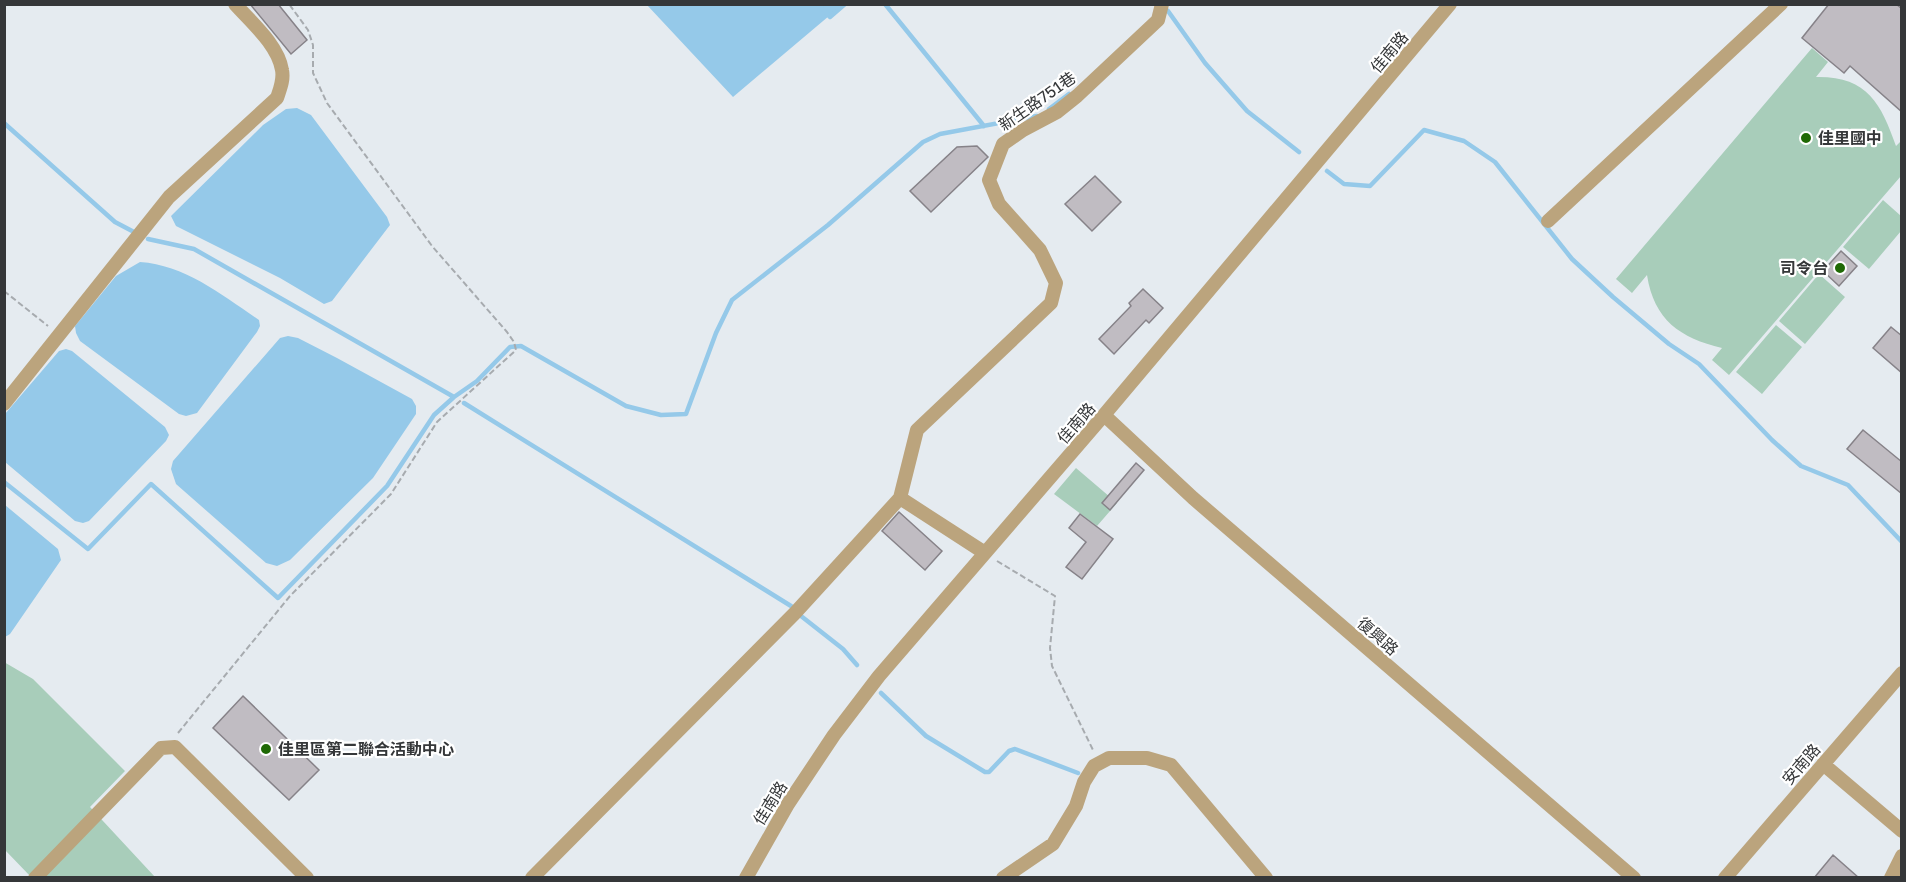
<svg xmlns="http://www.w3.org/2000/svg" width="1906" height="882" font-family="'Golos Text','Noto Sans TC',sans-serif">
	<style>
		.green { fill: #a8cdba }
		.water { fill: #95c9e9 }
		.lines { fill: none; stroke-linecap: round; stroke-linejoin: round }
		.stream { stroke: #95c9e9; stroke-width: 4.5 }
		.building { fill: #c0bcc2; stroke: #868288; stroke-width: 1.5 }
		.path { stroke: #a7abaf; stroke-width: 2; stroke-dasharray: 6 3; stroke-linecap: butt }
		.minor { stroke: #bba47d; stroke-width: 14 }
		.poi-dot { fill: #1f6905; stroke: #fff; stroke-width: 2 }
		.labels { text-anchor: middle; stroke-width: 4.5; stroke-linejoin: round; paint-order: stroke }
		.street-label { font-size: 16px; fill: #353739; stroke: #fff }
		.poi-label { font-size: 16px; font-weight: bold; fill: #353739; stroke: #fff; text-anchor: start }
	</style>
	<rect width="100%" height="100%" fill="#e5ebf0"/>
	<path class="green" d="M1812,48L1828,62L1816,77C1867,76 1881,103 1896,146L1901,141V176L1729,375L1712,360L1722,348C1680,338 1654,320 1647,275L1632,293L1616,279Z
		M1883,200L1901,216V231L1869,269L1843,247Z
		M1819,274L1845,297L1805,344L1779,321Z
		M1776,325L1802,347L1762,394L1736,372Z
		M1076,468L1117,503L1097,526L1054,494Z
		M4,662L33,679L125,771L90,807L155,877H31L5,850Z"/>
	<path class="water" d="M647,5H842L733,97Z
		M297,108L311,115L387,217L390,225L332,301L324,304L280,278L176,226L171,216L263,125L286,109Z
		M140,262C185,265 222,295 259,320L260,326L257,332L197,413L186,416L179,414L80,341L76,333L75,326L116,276Z
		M288,336L298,338L337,358L412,399L416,406V414L373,478L290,560L277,566L266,563L176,484L171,469L173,461L280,338Z
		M66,349L72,351L165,427L169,435L166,441L89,521L83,523L75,521L5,462V414L59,351Z
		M5,505L58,549L61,560L10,634L5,637Z"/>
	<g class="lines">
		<path class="stream" d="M818,4L830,17L845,4
			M885,4L984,126
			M1168,11L1205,63L1247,111L1299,152
			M1049,109L1069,94
			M4,123L115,222L134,232
			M1327,171L1344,184L1370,186L1424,130L1464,141L1495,162L1572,259L1613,297L1669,344L1699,364L1772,440L1801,466L1848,485L1902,542
			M148,239L194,249L454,397
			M464,403L791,606
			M4,482L88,549L151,484L278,598L387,486L434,415L454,397L477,381L510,347L521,346L626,406L661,415L686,414L716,333L732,300L828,225L923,142L940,134L1037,116
			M801,616L843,649L857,665
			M881,693L926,736L985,772H989L1009,751L1015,749L1078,773"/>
	</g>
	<path class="building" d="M250,4H278L307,40L291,54Z
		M1829,4H1896L1902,9V112L1850,66L1844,73L1802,38Z
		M977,146L988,157L931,212L910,191L957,147Z
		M1095,176L1121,202L1092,231L1065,204Z
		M1841,251L1857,266L1839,286L1823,271Z
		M1143,289L1163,308L1149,323L1146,320L1114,354L1099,339L1131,306L1129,303Z
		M1891,327L1902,336V373L1873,348Z
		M1863,430L1902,462V494L1847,449Z
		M1136,463L1144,470L1110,510L1102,503Z
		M899,512L942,551L925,570L882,531Z
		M1080,514L1113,539L1082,579L1066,567L1086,542L1069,528Z
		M243,696L319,770L289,800L213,728Z
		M1833,855L1859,878H1814Z"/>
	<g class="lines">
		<path class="path" d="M4,291L48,326
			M997,561L1055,596L1050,648L1052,666L1093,750
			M178,733L290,596L391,494L437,422L516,350L514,342L507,332L432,246L327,103L313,73V45L308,30L289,4"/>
		<path class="minor" d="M1548,221L1781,4
			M4,404L169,197L277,98C280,89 284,80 282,70C278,45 252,23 235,4
			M1104,415L1193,498L1634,878
			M900,498L985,553
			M1823,764L1902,831
			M35,878L161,748L175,747L307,878
			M532,878L795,613L900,498L917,430L1051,303L1056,283L1040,250L999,204L989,180L1003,144L1023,130L1057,112L1077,96L1158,20L1162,4
			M746,878L788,804L834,735L879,676L1104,415L1450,4
			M1003,878L1053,844L1076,806L1084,782L1094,766L1109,758H1147L1171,765L1266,878
			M1725,878L1902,673
			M1891,878L1902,856"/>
	</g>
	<g class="poi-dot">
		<circle cx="1806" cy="138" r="6"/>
		<circle cx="1840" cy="268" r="6"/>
		<circle cx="266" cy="749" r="6"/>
	</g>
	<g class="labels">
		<g class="street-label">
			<text transform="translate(1389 52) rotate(-50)" y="6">佳南路</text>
			<text transform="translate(1037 101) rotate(-35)" y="6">新生路751巷</text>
			<text transform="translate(1076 423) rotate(-49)" y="6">佳南路</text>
			<text transform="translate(1378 636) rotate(41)" y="6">復興路</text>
			<text transform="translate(1801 764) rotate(-49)" y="6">安南路</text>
			<text transform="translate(770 803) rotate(-58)" y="6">佳南路</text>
		</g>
		<g class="poi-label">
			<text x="1818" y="144">佳里國中</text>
			<text x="1828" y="274" text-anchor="end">司令台</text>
			<text x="278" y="755">佳里區第二聯合活動中心</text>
		</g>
	</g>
	<rect width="1906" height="882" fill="none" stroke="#353739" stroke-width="12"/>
</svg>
